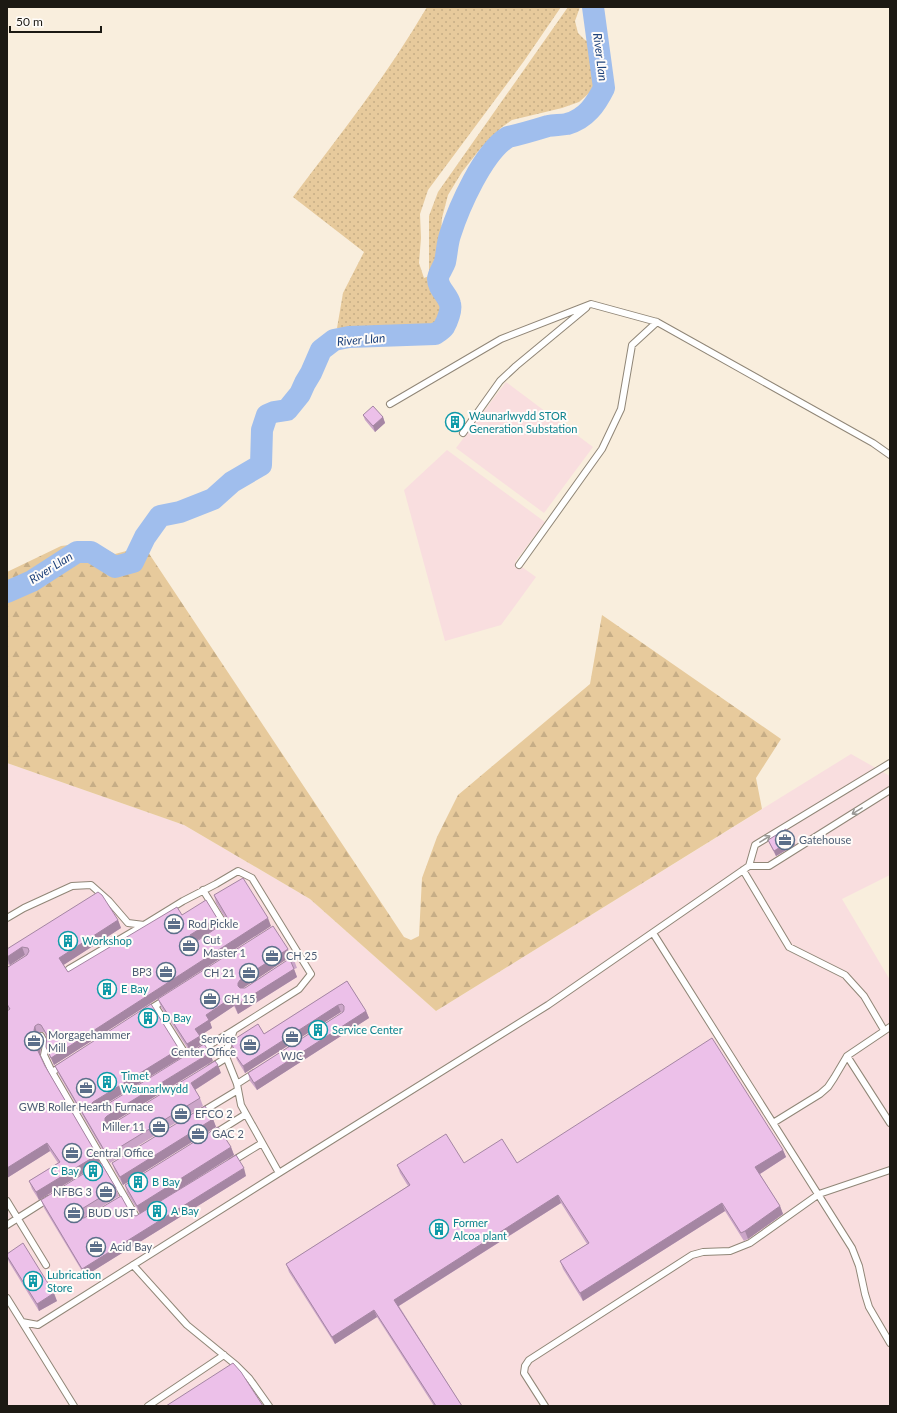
<svg xmlns="http://www.w3.org/2000/svg" width="897" height="1413" font-family="Lato,sans-serif">
	<style>
		.industrial { fill: #f9dedf }
		.grass { fill: url(#grass-dots) }
		.forest { fill: url(#forest-firs) }
		.lines { fill: none; stroke-linecap: round; stroke-linejoin: round }
		.river { stroke: #a0beed; stroke-width: 22 }
		.lane-casing { stroke: #908677; stroke-width: 8 }
		.lane { stroke: #fff; stroke-width: 6 }
		.wall { fill: #cba5c8 }
		.shaded-wall { fill: #a586a3 }
		.building { fill: #ecc0e9; stroke: #a586a3 }
		.oneway { stroke: #999895 }
		.labels { text-anchor: middle; stroke-width: 4; stroke-linejoin: round; paint-order: stroke }
		.culture-label { font-size: 11px; fill: #0d838f; stroke: #fffcf9; text-anchor: start }
		.service-label { font-size: 11px; fill: #4e5e75; stroke: #fffcf9; text-anchor: start }
		.water-label { font-size: 12px; font-style: italic; fill: #1f437c; stroke: #fffcf9 }
	</style>
	<defs>
		<pattern id="grass-dots" width="8" height="8" patternUnits="userSpaceOnUse"><rect width="8" height="8" fill="#e7ca9c"/><path d="M2 2h.1M6 6h.1" fill="none" stroke="#c6ad86" stroke-width="1.8" stroke-linecap="round"/></pattern>
		<pattern id="forest-firs" width="22" height="20" patternUnits="userSpaceOnUse"><rect width="22" height="20" fill="#e7ca9c"/><path d="M5 1l3.5 6h-7zM16 11l3.5 6h-7z" fill="#c6ad86"/></pattern>
	</defs>
	<rect width="100%" height="100%" fill="#f9eedd"/>
	<path class="industrial" d="M506,382L593,447L544,513L456,448Z
		M447,450L545,522L515,562L536,577L501,625L445,641L404,490Z
		M851,754L890,776V875L842,899L890,980V1406H7V763L184,825L310,899L436,1011Z"/>
	<path class="grass" d="M427,7H561L524,61L428,190L420,214L421,238L419,263L424,278L429,276V216L438,192L568,7H580L575,21L578,33L585,40L594,44L601,52L602,68L596,87L579,102L562,108L512,120L502,127L480,149L462,172L448,195L442,218L437,286L442,314L437,322L420,329L337,328L343,293L364,252L293,197C340,135 388,74 427,7Z"/>
	<path class="forest" d="M138,537L404,937L411,940L419,936L422,878L437,837L458,795L590,684L602,615L781,739L756,778L762,809L436,1011L310,899L184,825L7,763V572L61,546L92,542L115,554L130,550Z"/>
	<g class="lines">
		<path class="river" d="M7,592L32,581L77,552H91L115,567L133,562L145,537L160,516L180,512L213,499L232,482L261,465L262,430L267,415L274,412L287,410L300,394L305,383L311,373L321,350L334,340L349,337L435,334C438,332 442,330 444,327C447,322 452,309 450,304C448,295 438,289 438,279C438,274 443,268 445,262C447,253 447,244 450,235C459,207 483,152 508,137C522,134 535,130 548,126C554,125 561,125 567,124C586,119 596,104 604,88L593,7"/>
		<defs>
			<path id="lane" d="M390,404L501,339L591,304L657,322L873,443L890,455
				M463,433L500,381L516,366L586,308
				M519,565L602,449L621,409L632,345L657,322
				M890,763L755,845L749,866H769L890,790
				M743,870L789,947L845,975L864,996L884,1030
				M203,890L226,927L224,928
				M7,918L24,908L72,886L91,885L109,901L128,923L144,925L183,901L216,884L238,871L252,878L311,974L299,989L234,1030L225,1054L237,1084L241,1105L279,1173
				M653,933L852,1248L859,1266L865,1294L869,1307L890,1343
				M69,969L144,925
				M155,1006L188,1058
				M147,1011L166,999
				M41,1036L46,1045L44,1055L52,1072
				M201,1050L234,1030
				M847,1056L890,1123
				M64,1065L52,1072L138,1220L140,1219
				M210,1068L226,1058
				M237,1084L254,1073
				M200,1113L238,1090
				M773,1123L820,1094L828,1087L834,1078L847,1056L890,1027
				M214,1134L246,1114
				M231,1162L262,1143
				M7,1201L46,1265
				M7,1225L48,1199
				M133,1265L187,1325L236,1365L249,1378L269,1406
				M7,1298L22,1322L38,1325L279,1173L548,1005L749,866
				M22,1322L74,1406
				M148,1406L224,1355
				M545,1406L524,1373L525,1366L529,1360L692,1255L703,1252L730,1251L750,1243L819,1194L890,1170"/>
		</defs>
		<use href="#lane" class="lane-casing"/>
		<use href="#lane" class="lane"/>
	</g>
	<path class="wall" d="M363,415L383,417L385,423L375,432L365,420Z
		M461,418L462,421L456,429L448,424L447,421Z
		M768,840L795,845L776,856L770,845Z
		M214,895L271,926L54,1065L46,1047L47,1038L44,1032H41L37,1033V1036L41,1046L40,1055L45,1066L97,1155L100,1163L39,1200L32,1189L29,1181L58,1163L50,1151L7,1178L9,1010L7,1008V967H8L26,955H25L10,965L7,964V949L118,920L121,928L63,965L68,972L182,915L220,926L195,941H197L227,921L216,903Z
		M288,949L290,957L243,988H245L294,960L297,968L294,969L297,977L238,1014L234,1006L210,1022L212,1028L199,1036L202,1044L190,1052L161,1007L158,999Z
		M347,981L366,1011L369,1018L257,1090L250,1081L248,1073L343,1012H341L245,1073L237,1060L230,1042L264,1034Z
		M179,1049L182,1057L96,1110H98L213,1061L110,1124H112L221,1073L195,1090L200,1098L203,1106L110,1163L58,1073L55,1066Z
		M213,1119L216,1127L123,1185L115,1171L112,1163Z
		M231,1147L234,1155L140,1214L127,1193L125,1185Z
		M783,1150L786,1157L760,1174L780,1206L783,1214L748,1239L744,1241L725,1211L583,1301L563,1269L560,1261L587,1244L561,1203L399,1306L462,1406H434L377,1317L335,1344L289,1272L286,1264L408,1186L400,1173L397,1165L464,1163H517Z
		M246,1176L85,1276L44,1208L41,1200L116,1188L119,1196L83,1218L131,1214L136,1216Z
		M7,1254L57,1301L39,1311L9,1262L7,1257Z"/>
	<path class="shaded-wall" d="M383,417L385,423L375,432L373,426Z
		M461,418L462,421L456,429L455,427Z
		M793,839L795,845L776,856L774,851Z
		M217,918L220,926L193,943L191,940L190,935Z
		M268,918L271,926L54,1065L51,1058Z
		M118,920L121,928L62,966L59,958Z
		M22,947L25,955L10,965L7,957Z
		M288,949L290,957L243,988L241,990L238,986V983L240,980Z
		M294,969L297,977L238,1014L235,1006Z
		M231,998L234,1006L210,1022L212,1028L198,1037L195,1029L206,1015Z
		M338,1005L341,1012L245,1073L243,1066Z
		M366,1011L369,1018L257,1090L254,1083Z
		M35,1026L37,1033V1038L34,1030Z
		M200,1036L202,1044L190,1052L187,1044Z
		M38,1038L41,1046L40,1056L37,1049Z
		M179,1049L182,1057L96,1110L94,1112L91,1108V1104L93,1102Z
		M210,1053L213,1061L110,1124L108,1126L105,1122V1118L107,1116Z
		M218,1065L221,1073L193,1091L191,1083Z
		M213,1119L216,1127L123,1185L120,1177Z
		M47,1143L50,1151L7,1178V1168Z
		M231,1147L234,1155L140,1214L137,1206Z
		M783,1150L786,1157L758,1175L755,1167Z
		M97,1155L100,1163L39,1200L36,1192Z
		M244,1168L246,1176L85,1276L82,1269Z
		M558,1195L561,1203L397,1307L394,1300Z
		M722,1203L725,1211L583,1301L580,1293Z
		M780,1206L783,1214L748,1239L745,1231Z
		M80,1210L83,1218L81,1222L78,1214Z
		M54,1293L57,1301L39,1311L37,1304Z
		M374,1310L377,1317L335,1344L332,1337Z"/>
	<path class="building" d="M373,406L383,417L373,426L363,415Z
		M453,412L461,418L455,427L447,421Z
		M786,829L793,839L774,851L768,840Z
		M243,878L268,918L51,1058L46,1047L47,1035L41,1025L38,1024L35,1026L34,1030L38,1038L37,1049L45,1066L97,1155L36,1192L29,1181L60,1162L47,1143L7,1168V1011L10,1009L7,1004V967H8L27,955L29,951L28,948L22,947L7,957V949L98,892L102,895L118,920L59,958L68,972L177,907L182,915L206,900L217,918L190,935L191,940L194,942L197,941L227,921V917L214,895Z
		M273,926L288,949L240,980L238,983V986L240,988H245L292,957L294,960L291,962L294,969L235,1006L231,998L206,1015L209,1020L195,1029L200,1036L187,1044L158,999Z
		M347,981L366,1011L254,1083L248,1073L343,1012L344,1010V1006L342,1004L338,1005L243,1066L234,1053L236,1052L230,1042L258,1024L264,1034Z
		M151,1004L179,1049L93,1102L91,1104V1108L93,1110H98L204,1044L210,1053L107,1116L105,1118V1122L107,1124H112L215,1061L218,1065L191,1083L200,1098L107,1155L55,1066Z
		M712,1038L783,1150L755,1167L780,1206L745,1231L741,1233L722,1203L580,1293L560,1261L589,1243L558,1195L394,1300L462,1406H436L374,1310L332,1337L286,1264L410,1185L397,1165L446,1134L464,1163L502,1139L517,1163Z
		M205,1106L213,1119L120,1177L112,1163Z
		M218,1127L231,1147L137,1206L125,1185Z
		M236,1155L244,1168L82,1269L41,1200L101,1163L116,1188L80,1210L78,1214V1217L82,1218H84L121,1196L131,1214L136,1216Z
		M23,1243L54,1293L37,1304L7,1256V1254Z
		M233,1363L241,1372L263,1406H166Z"/>
	<defs><path id="oneway-shaft" d="M-6 0H5M1.5-3L5.5 0L1.5 3" fill="none" stroke-width="1.6" stroke-linecap="round" stroke-linejoin="round"/></defs>
	<g class="oneway">
		<use href="#oneway-shaft" transform="translate(857 811) rotate(148)"/>
		<use href="#oneway-shaft" transform="translate(765 839) rotate(-31)"/>
	</g>
	<defs>
		<symbol id="building-ring" viewBox="-11 -11 22 22"><circle r="9.5" fill="#fffcf9" stroke="#0f9aa8" stroke-width="1.5"/><path d="M-4-6H4V6H1V3H-1V6H-4ZM-2.5-4.3h1.7v1.8h-1.7ZM.8-4.3h1.7v1.8H.8ZM-2.5-1h1.7V.8h-1.7ZM.8-1h1.7V.8H.8Z" fill="#0f9aa8"/></symbol>
		<symbol id="office-ring" viewBox="-11 -11 22 22"><circle r="9.5" fill="#fffcf9" stroke="#5c6f8a" stroke-width="1.5"/><path d="M-6-3h4V-5.5h4V-3h4V5H-6ZM-1-4.5V-3h2v-1.5ZM-6 0V1H6V0Z" fill="#5c6f8a"/></symbol>
	</defs>
	<g fill-rule="evenodd">
		<use href="#building-ring" x="444" y="411" width="22" height="22"/>
		<use href="#office-ring" x="774" y="829" width="22" height="22"/>
		<use href="#office-ring" x="163" y="913" width="22" height="22"/>
		<use href="#building-ring" x="57" y="930" width="22" height="22"/>
		<use href="#office-ring" x="178" y="935" width="22" height="22"/>
		<use href="#office-ring" x="261" y="945" width="22" height="22"/>
		<use href="#office-ring" x="155" y="961" width="22" height="22"/>
		<use href="#office-ring" x="238" y="962" width="22" height="22"/>
		<use href="#building-ring" x="96" y="978" width="22" height="22"/>
		<use href="#office-ring" x="199" y="988" width="22" height="22"/>
		<use href="#building-ring" x="137" y="1007" width="22" height="22"/>
		<use href="#building-ring" x="307" y="1019" width="22" height="22"/>
		<use href="#office-ring" x="281" y="1026" width="22" height="22"/>
		<use href="#office-ring" x="23" y="1030" width="22" height="22"/>
		<use href="#office-ring" x="239" y="1034" width="22" height="22"/>
		<use href="#building-ring" x="96" y="1071" width="22" height="22"/>
		<use href="#office-ring" x="75" y="1077" width="22" height="22"/>
		<use href="#office-ring" x="170" y="1103" width="22" height="22"/>
		<use href="#office-ring" x="148" y="1116" width="22" height="22"/>
		<use href="#office-ring" x="187" y="1123" width="22" height="22"/>
		<use href="#office-ring" x="61" y="1142" width="22" height="22"/>
		<use href="#building-ring" x="82" y="1160" width="22" height="22"/>
		<use href="#building-ring" x="127" y="1171" width="22" height="22"/>
		<use href="#office-ring" x="95" y="1181" width="22" height="22"/>
		<use href="#building-ring" x="146" y="1200" width="22" height="22"/>
		<use href="#office-ring" x="63" y="1202" width="22" height="22"/>
		<use href="#building-ring" x="428" y="1218" width="22" height="22"/>
		<use href="#office-ring" x="85" y="1236" width="22" height="22"/>
		<use href="#building-ring" x="22" y="1270" width="22" height="22"/>
	</g>
	<g class="labels">
		<g class="culture-label">
			<text x="469" y="420">Waunarlwydd STOR<tspan x="469" dy="13">Generation Substation</tspan></text>
			<text x="82" y="945">Workshop</text>
			<text x="121" y="993">E Bay</text>
			<text x="162" y="1022">D Bay</text>
			<text x="332" y="1034">Service Center</text>
			<text x="121" y="1080">Timet<tspan x="121" dy="13">Waunarlwydd</tspan></text>
			<text x="79" y="1175" text-anchor="end">C Bay</text>
			<text x="152" y="1186">B Bay</text>
			<text x="171" y="1215">A Bay</text>
			<text x="453" y="1227">Former<tspan x="453" dy="13">Alcoa plant</tspan></text>
			<text x="47" y="1279">Lubrication<tspan x="47" dy="13">Store</tspan></text>
		</g>
		<g class="service-label">
			<text x="799" y="844">Gatehouse</text>
			<text x="188" y="928">Rod Pickle</text>
			<text x="203" y="944">Cut<tspan x="203" dy="13">Master 1</tspan></text>
			<text x="286" y="960">CH 25</text>
			<text x="152" y="976" text-anchor="end">BP3</text>
			<text x="235" y="977" text-anchor="end">CH 21</text>
			<text x="224" y="1003">CH 15</text>
			<text x="48" y="1039">Morgagehammer<tspan x="48" dy="13">Mill</tspan></text>
			<text x="236" y="1043" text-anchor="end">Service<tspan x="236" dy="13">Center Office</tspan></text>
			<text x="292" y="1060" text-anchor="middle">WJC</text>
			<text x="86" y="1111" text-anchor="middle">GWB Roller Hearth Furnace</text>
			<text x="195" y="1118">EFCO 2</text>
			<text x="145" y="1131" text-anchor="end">Miller 11</text>
			<text x="212" y="1138">GAC 2</text>
			<text x="86" y="1157">Central Office</text>
			<text x="92" y="1196" text-anchor="end">NFBG 3</text>
			<text x="88" y="1217">BUD UST</text>
			<text x="110" y="1251">Acid Bay</text>
		</g>
		<g class="water-label">
			<text transform="translate(600 57) rotate(83)" y="4">River Llan</text>
			<text transform="translate(361 340) rotate(-5)" y="4">River Llan</text>
			<text transform="translate(51 568) rotate(-32)" y="4">River Llan</text>
		</g>
	</g>
	<rect width="897" height="1413" fill="none" stroke="#1c1913" stroke-width="16"/>
	<path d="M10 26v6h91v-6" fill="none" stroke="#1c1913" stroke-width="2"/>
	<text x="16" y="26" font-size="12" fill="#1c1913" stroke="#fffcf9" stroke-width="3" paint-order="stroke">50 m</text>
</svg>
